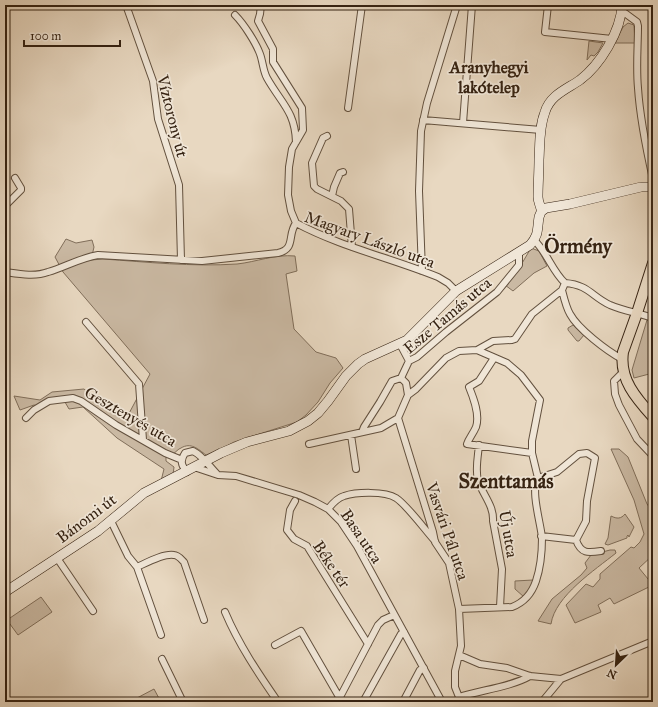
<svg xmlns="http://www.w3.org/2000/svg" width="658" height="707" font-family="'IM FELL Great Primer',serif">
	<style>
		.green { fill: #cab9a3; stroke: #806e5a }
		.lines { fill: none; stroke-linecap: round; stroke-linejoin: round }
		.street-casing { stroke: #62503e; stroke-width: 8 }
		.secondary-casing { stroke: #352212; stroke-width: 10 }
		.primary-casing { stroke: #352212; stroke-width: 12 }
		.street { stroke: #f0e6d7; stroke-width: 6 }
		.secondary { stroke: #f0e6d7; stroke-width: 9 }
		.primary { stroke: #e8d8c1; stroke-width: 10 }
		.labels { text-anchor: middle; stroke-width: 3.5; stroke-linejoin: round; paint-order: stroke }
		.street-label { font-size: 16px; fill: #352212; stroke: #f0e6d7 }
		.neighbourhood-label { font-size: 17px; font-weight: bold; fill: #352212; stroke: #f0e6d7 }
		.district-label { font-size: 20px; font-weight: bold; fill: #352212; stroke: #f0e6d7 }
	</style>
	<rect width="100%" height="100%" fill="#e8d8c1"/>
	<filter id="stains"><feTurbulence type="fractalNoise" baseFrequency=".005" numOctaves="4"/><feColorMatrix values="0 0 0 0 .2 0 0 0 0 .09 0 0 0 0 .02 0 0 0 .5 -.17"/></filter>
	<radialGradient id="worn" r=".72"><stop offset=".6" stop-color="#630" stop-opacity="0"/><stop offset="1" stop-color="#630" stop-opacity=".3"/></radialGradient>
	<path class="green" d="M628,23L634,25L635,43H615L623,27Z
		M589,41L603,43L598,52L594,56L591,55L587,60Z
		M66,239L76,243L92,240L94,247L91,260L103,259C147,262 192,267 237,264C256,262 275,254 295,256L297,271L286,274L294,329L316,352L336,358L343,368L330,383L318,402L306,415L297,422L234,442L221,449L206,455C198,449 191,442 181,448C178,449 176,452 173,454L166,451V461L174,467L173,475L161,481L164,469L117,438L83,407L69,409L62,397L41,407L34,405L20,410L14,396L40,400L52,392L84,389L111,411L126,419L150,374L63,272L55,257Z
		M531,248L539,251L547,266L534,273L513,291L505,285L521,265Z
		M647,320L653,322V373L634,378L632,370Z
		M573,325L584,335L579,341H577L568,330V328Z
		M611,449H619L628,457L647,504L653,512V555L639,568L653,585L614,604L610,598L598,605L601,612L575,623L566,605L586,584L593,587L600,579V574L631,547L634,548L640,542L644,534L634,500Z
		M625,514L634,527L629,537L628,535L627,536V538L608,545L605,544L608,538L611,516C617,519 621,519 625,514Z
		M610,550H615L616,553C595,570 555,596 551,624L538,621L552,599L581,575L587,568L585,563L591,555Z
		M533,580V584L524,597L515,589V581Z
		M41,597L52,612L18,635L7,620Z
		M154,689L161,702H139L137,698Z"/>
	<g class="lines">
		<defs>
			<path id="street" d="M126,5L153,81L158,119L179,185L181,260
				M261,5L260,14L258,21L273,49V62L302,108L303,130L292,149L289,167L288,195L291,211L296,223
				M548,5L545,32L612,39
				M622,11L637,22L638,26C638,46 636,67 638,88C640,119 646,148 653,179
				M235,15C244,24 256,43 260,54C263,62 263,71 267,78C281,103 295,111 296,142
				M348,108L362,5
				M423,120L541,130
				M463,123L472,5
				M327,136L323,138L312,163L314,186L317,189L341,201L349,209L352,247
				M332,196L334,187L340,173L343,172
				M5,206L21,190V188L15,178
				M296,223C341,247 391,258 438,277L448,283L456,291
				M534,240C547,252 552,271 565,283
				M422,271L419,191L421,131L427,103L457,5
				M5,272C19,274 35,277 48,272C65,267 80,258 98,255L202,261L278,253C296,249 287,235 296,223
				M565,283L562,290C564,298 566,307 570,314C578,329 607,351 622,359
				M565,283C589,285 591,296 610,305C624,311 639,313 653,318
				M86,322L139,384L143,440
				M400,344L409,361
				M477,350L493,341L512,340L515,339L532,314L562,290
				M494,358L479,381L469,387C474,399 480,415 476,427C473,434 469,438 467,444L532,453
				M623,372L614,381L615,394L619,405L637,439L653,456
				M401,378L409,361L417,357L446,332L497,292L519,265V252
				M401,378L406,383L408,395
				M26,418L34,410L49,401L73,398L81,401L116,425L165,453L182,460
				M398,418L408,395L416,389L446,358L459,351L477,350L507,363L521,375L540,400L532,441V453L538,478C530,490 541,524 542,538C542,553 541,566 536,581C532,593 525,602 512,607L459,609
				M398,418L433,532L435,542L449,563L459,609L461,646L455,671V687L459,697C481,690 511,687 530,676
				M362,432L364,427L380,402L392,381L401,378
				M351,435L356,469
				M309,444L381,428L398,418
				M479,445C478,456 475,470 478,480C482,494 494,505 493,521L502,569L500,607
				M194,467L218,475L236,476L299,495L315,502L328,509L341,522L357,546L442,702
				M187,472C181,465 180,461 185,453L193,451C203,456 209,466 217,474
				M538,478L557,472L579,454L587,453L595,458L587,501L586,521L576,540
				M295,501L290,510L287,530L294,539L307,546L368,644
				M328,509C332,504 337,498 344,496C356,492 385,491 396,498C407,505 425,530 435,541
				M111,521L128,556L137,567L161,635
				M541,536L576,540
				M576,540C581,554 588,553 601,551
				M57,558L93,611
				M137,567C146,563 164,553 174,555C178,555 181,559 184,562L204,620
				M225,612C239,645 258,673 278,702
				M275,645L301,631L342,702
				M459,655L480,664L507,668L530,676L561,679
				M162,659L183,702
				M340,697L378,625L383,620L394,615
				M363,702L401,634L404,632
				M403,702L420,670L424,668
				M542,702L561,679L653,641"/>
			<path id="secondary" d="M542,211L546,208L570,204L641,187H653
				M5,592L98,531L144,493L221,453L247,442L289,431L308,421L318,413L328,401L346,376L358,364L365,359L407,340L456,291L530,245C539,235 537,230 539,217C540,214 542,212 541,209C540,205 538,201 538,197C538,185 539,172 539,160C540,144 539,127 545,112C550,95 567,89 580,80C600,65 621,31 622,5"/>
			<path id="primary" d="M653,263L637,313L623,352C619,379 636,398 653,417"/>
		</defs>
		<use href="#street" class="street-casing"/>
		<use href="#secondary" class="secondary-casing"/>
		<use href="#primary" class="primary-casing"/>
		<use href="#street" class="street"/>
		<use href="#secondary" class="secondary"/>
		<use href="#primary" class="primary"/>
	</g>
	<g class="labels">
		<g class="street-label">
			<text transform="translate(173 116) rotate(76)" y="6">Víztorony út</text>
			<text transform="translate(370 239) rotate(20)" y="6">Magyary László utca</text>
			<text transform="translate(447 315) rotate(-40)" y="6">Esze Tamás utca</text>
			<text transform="translate(131 416) rotate(30)" y="6">Gesztenyés utca</text>
			<text transform="translate(86 518) rotate(-37)" y="6">Bánomi út</text>
			<text transform="translate(448 531) rotate(71)" y="6">Vasvári Pál utca</text>
			<text transform="translate(509 534) rotate(80)" y="6">Új utca</text>
			<text transform="translate(362 536) rotate(56)" y="6">Basa utca</text>
			<text transform="translate(332 564) rotate(56)" y="6">Béke tér</text>
		</g>
		<g class="neighbourhood-label">
			<text x="489" y="73">Aranyhegyi<tspan x="489" dy="20">lakótelep</tspan></text>
		</g>
		<g class="district-label">
			<text x="578" y="253">Örmény</text>
			<text x="506" y="488">Szenttamás</text>
		</g>
	</g>
	<rect width="658" height="707" fill="none" stroke="#e8d8c1" stroke-width="20"/>
	<rect x="6" y="6" width="646" height="695" fill="none" stroke="#352212" stroke-width="2"/>
	<rect x="10" y="10" width="638" height="687" fill="none" stroke="#352212"/>
	<g transform="translate(616 665) rotate(205)" stroke="#f0e6d7" stroke-width="3" paint-order="stroke">
	<path d="M0-3L7 15L0 10L-7 15Z" fill="#352212"/>
	<text y="-6" font-size="11" font-weight="bold" text-anchor="middle" fill="#352212">N</text>
	</g>
	<path d="M24 40v6h96v-6" fill="none" stroke="#352212" stroke-width="2"/>
	<text x="30" y="40" font-size="12" fill="#352212" stroke="#f0e6d7" stroke-width="3" paint-order="stroke">100 m</text>
	<rect width="100%" height="100%" filter="url(#stains)"/>
	<rect width="100%" height="100%" fill="url(#worn)"/>
</svg>
